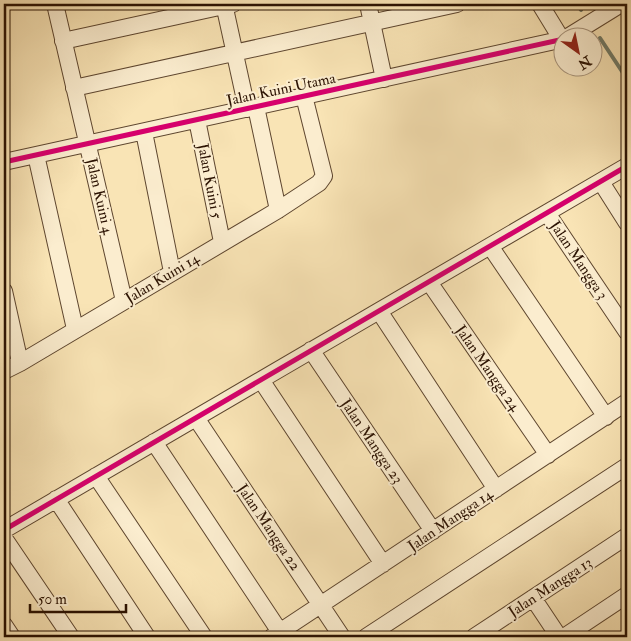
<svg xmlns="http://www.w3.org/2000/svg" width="631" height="641" font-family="'IM FELL Double Pica',serif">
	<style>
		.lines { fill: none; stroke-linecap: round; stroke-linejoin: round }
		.stream { stroke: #707a67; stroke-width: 4 }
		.minor-casing { stroke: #5e462f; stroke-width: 18 }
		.minor { stroke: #fbedcf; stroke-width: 16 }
		.cycleway-casing { stroke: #fbedcf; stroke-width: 8 }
		.cycleway { stroke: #d6006c; stroke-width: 5 }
		.labels { text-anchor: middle; stroke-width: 4; stroke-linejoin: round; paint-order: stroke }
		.street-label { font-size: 15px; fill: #2b1202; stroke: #fbedcf }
	</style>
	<rect width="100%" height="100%" fill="#f9e4b5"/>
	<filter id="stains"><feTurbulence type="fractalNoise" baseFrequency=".004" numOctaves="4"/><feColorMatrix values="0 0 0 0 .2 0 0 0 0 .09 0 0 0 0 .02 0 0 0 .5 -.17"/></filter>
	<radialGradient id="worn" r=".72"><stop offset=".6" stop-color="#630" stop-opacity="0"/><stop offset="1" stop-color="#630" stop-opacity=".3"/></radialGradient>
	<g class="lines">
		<path class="stream" d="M577,4L581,10
			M600,38L627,79"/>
		<defs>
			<path id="minor" d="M55,4L124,301
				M224,4L247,109
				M368,4L384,79
				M540,4L562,40
				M566,38L621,4
				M63,41L233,4
				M74,88L457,4
				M256,107L278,210
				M197,120L222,242
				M144,132L172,272
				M36,155L75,329
				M4,162L564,39
				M601,182L627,223
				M547,213L627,332
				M490,246L606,417
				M429,282L548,455
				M4,291L20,363
				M379,311L496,489
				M311,350L433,531
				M4,371L20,363L278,210L319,183L324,176L304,96
				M261,380L383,564
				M196,418L342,637
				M154,442L280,632
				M96,476L204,637
				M56,499L147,637
				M4,530L627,166
				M4,538L71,637
				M533,598L559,637
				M4,625L12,637
				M272,637L627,402
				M366,637L627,466
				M474,637L627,536
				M564,637L627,595"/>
		</defs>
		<use href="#minor" class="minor-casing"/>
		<use href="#minor" class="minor"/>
		<defs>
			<path id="cycleway" d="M4,162L564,39
				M4,530L627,166"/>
		</defs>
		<use href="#cycleway" class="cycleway-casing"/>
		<use href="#cycleway" class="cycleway"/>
	</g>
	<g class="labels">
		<g class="street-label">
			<text transform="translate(281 89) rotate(-12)" y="5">Jalan Kuini Utama</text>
			<text transform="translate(210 181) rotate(79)" y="5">Jalan Kuini 5</text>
			<text transform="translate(100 196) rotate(77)" y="5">Jalan Kuini 4</text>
			<text transform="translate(579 260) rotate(56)" y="5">Jalan Mangga 3</text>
			<text transform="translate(162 278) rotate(-31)" y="5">Jalan Kuini 14</text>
			<text transform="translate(488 368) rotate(55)" y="5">Jalan Mangga 24</text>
			<text transform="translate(372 441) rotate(56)" y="5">Jalan Mangga 23</text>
			<text transform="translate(450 520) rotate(-34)" y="5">Jalan Mangga 14</text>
			<text transform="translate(269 527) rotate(56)" y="5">Jalan Mangga 22</text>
			<text transform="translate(550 587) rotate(-33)" y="5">Jalan Mangga 13</text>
		</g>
	</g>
	<rect width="631" height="641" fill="none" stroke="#f9e4b5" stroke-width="20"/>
	<rect x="5" y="5" width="621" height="631" fill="none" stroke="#2b1202" stroke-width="2.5"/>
	<rect x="10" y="10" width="611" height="621" fill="none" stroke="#2b1202"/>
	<g transform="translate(578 52) rotate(147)"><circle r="24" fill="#fbedcf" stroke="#a8957d"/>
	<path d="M0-4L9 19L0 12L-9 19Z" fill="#8f2418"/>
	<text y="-8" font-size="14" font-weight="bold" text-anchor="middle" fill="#2b1202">N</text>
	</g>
	<path d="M30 604v8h96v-8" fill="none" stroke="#2b1202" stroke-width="2.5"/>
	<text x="38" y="604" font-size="15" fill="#2b1202" stroke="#fbedcf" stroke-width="4" paint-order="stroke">50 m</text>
	<rect width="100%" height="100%" filter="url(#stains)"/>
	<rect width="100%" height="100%" fill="url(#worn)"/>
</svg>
